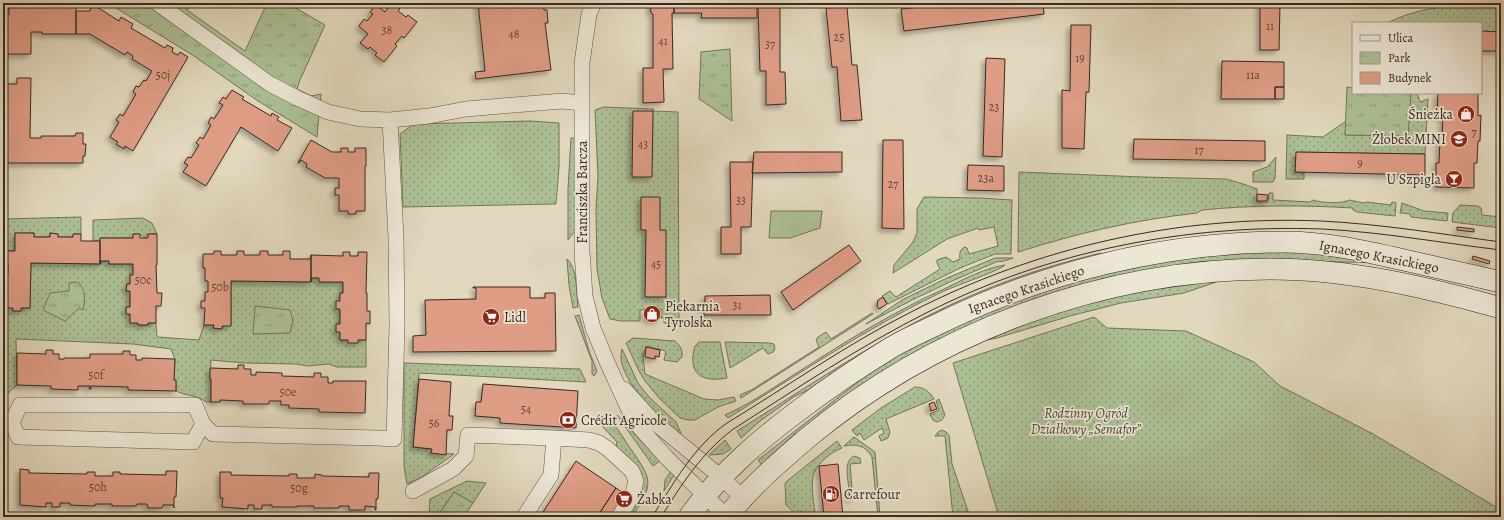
<svg xmlns="http://www.w3.org/2000/svg" width="1504" height="520" font-family="Alegreya,serif">
	<style>
		.grass { fill: url(#grass-dots); stroke: #72755c }
		.park { fill: url(#park-tufts); stroke: #72755c }
		.pitch { fill: #adc096; stroke: #72755c }
		.building { fill: #df9d86; stroke: #372a22; filter: url(#shadow) }
		.lines { fill: none; stroke-linecap: round; stroke-linejoin: round }
		.street-casing { stroke: #625649; stroke-width: 16 }
		.secondary-casing { stroke: #372a22; stroke-width: 22 }
		.street { stroke: #ece6d5; stroke-width: 15 }
		.secondary { stroke: #ece6d5; stroke-width: 21 }
		.tram { stroke: #372a22; stroke-width: 1 }
		.labels { text-anchor: middle; stroke-width: 3.5; stroke-linejoin: round; paint-order: stroke }
		.number-label { font-size: 12px; fill: #61473b }
		.poi-label { font-size: 14px; fill: #372a22; stroke: #ece6d5; text-anchor: start }
		.street-label { font-size: 14px; fill: #372a22; stroke: #ece6d5 }
		.park-label { font-size: 14px; font-style: italic; fill: #4f4839; stroke: #ece6d5 }
	</style>
	<defs>
		<pattern id="grass-dots" width="8" height="8" patternUnits="userSpaceOnUse"><rect width="8" height="8" fill="#adc096"/><path d="M2 2h.1M6 6h.1" fill="none" stroke="#8e9c7a" stroke-width="1.8" stroke-linecap="round"/></pattern>
		<pattern id="park-tufts" width="24" height="20" patternUnits="userSpaceOnUse"><rect width="24" height="20" fill="#adc096"/><path d="M3 7l-1-3M5 7V3M7 7l1-3M15 17l-1-3M17 17v-4M19 17l1-3" fill="none" stroke="#8e9c7a"/></pattern>
		<filter id="shadow"><feDropShadow dx="-3.5" dy="3.5" stdDeviation="2" flood-color="#0004"/></filter>
	</defs>
	<rect width="100%" height="100%" fill="#e2d8be"/>
	<filter id="stains"><feTurbulence type="fractalNoise" baseFrequency=".005" numOctaves="4"/><feColorMatrix values="0 0 0 0 .2 0 0 0 0 .09 0 0 0 0 .02 0 0 0 .5 -.17"/></filter>
	<radialGradient id="worn" r=".72"><stop offset=".6" stop-color="#630" stop-opacity="0"/><stop offset="1" stop-color="#630" stop-opacity=".3"/></radialGradient>
	<path class="grass" d="M1461,3H1501V32L1481,31V23H1387C1410,11 1435,8 1461,3Z
		M1411,93H1417L1420,102L1428,99L1425,154L1297,152L1295,172L1304,173V179H1286L1287,135L1323,137L1346,121L1345,135L1407,136Z
		M604,107L654,109L653,111L678,112L679,319L678,324L664,323V318H661V309H644V310H640V321H621L610,319L602,298L597,269L596,208L598,176L595,110Z
		M530,121L559,123V167L556,204L403,207L400,134L414,124Z
		M571,138H575V231L568,240V189Z
		M1276,157L1275,178L1273,182H1253V172L1267,167Z
		M1019,172L1142,177L1226,179L1240,183L1257,189V202H1268L1269,193H1273V200L1310,202L1313,200C1322,203 1342,204 1349,200L1364,203L1367,202L1391,205L1392,202L1396,203L1395,216L1357,212L1353,210V208C1303,205 1252,205 1202,210L1197,213C1134,220 1078,233 1018,252Z
		M924,197L980,198L1012,200L1011,254H995L960,268L888,304L882,296L890,291L896,297L940,269L937,263V260L946,257L953,262L960,259C959,254 960,249 965,247L967,248L969,254L998,246L994,227L979,230L978,228L947,239L893,273L894,265L913,242L917,233V209Z
		M1402,203L1424,211L1448,213L1447,221L1411,217L1410,214L1400,213Z
		M1460,205L1478,206L1481,208L1482,215L1501,217V228L1452,222L1453,213Z
		M81,217V234H74L73,237H58L57,234L50,233V237H34V233H15V251H4V263L9,262L8,274L3,283V219Z
		M143,218L152,223L157,234H148L145,238L140,234H133V238H101L100,241H93V220Z
		M1279,249L1386,263L1297,261L1129,275L837,402L762,465L758,460L863,378L898,354L976,313L1128,265Z
		M1101,253L1102,257L795,396L760,421L741,438L737,431C796,394 854,355 916,322C974,291 1037,268 1101,253Z
		M995,258H1013L1004,261L996,262L952,281L914,299L866,324L902,300L947,278Z
		M567,259C578,269 576,293 578,307L573,308L569,285Z
		M101,261H109V264H133V275L130,284H127L126,291H130V307H126V314H130V322L138,323V325H148V323H156L157,337L199,340L204,325H214V328L222,329V326L231,325V281L311,282V278H319L320,282H343V293H340V340H366V367H337L328,364L308,366L296,364L244,363L211,360L210,379H211V402H206C198,395 186,396 176,391V381L174,380L175,359L171,349L133,344L16,339L17,385L7,394L3,393V290L4,308H13V311H21V308H30L31,263L101,264Z
		M1005,265C1001,270 955,286 944,291C868,327 799,374 728,418L725,415C754,402 780,383 806,367C851,338 897,310 946,288C964,279 985,268 1005,265Z
		M1219,281L1184,293L1121,303L1070,316L997,338L976,342L1077,305L1124,293Z
		M872,313L873,314L741,398L740,395L753,389L819,347L816,340L818,337L826,332L831,339Z
		M579,315L589,351L597,371L594,376L592,374V361L575,316Z
		M1094,317L1107,328L1186,331L1254,362L1280,386L1373,434L1501,510V517H999L953,363Z
		M633,338L675,341C680,345 683,350 682,357L677,362L664,360L666,351L646,346L643,357L645,374L704,399L718,400L734,397L736,401L718,407L695,420H688L680,418L659,398L645,381L639,371L626,343Z
		M699,342H720L727,378C701,383 687,373 695,346Z
		M725,342L770,343L774,344L775,349L773,352L768,354L763,348L730,368Z
		M622,349L638,383L649,397L676,422L681,433L680,435C661,418 613,376 622,349Z
		M404,363L580,369L586,382L419,373L413,447L432,449V453L454,454L422,477L407,484L404,466Z
		M915,387C924,387 930,392 934,399L886,419L890,432L888,438L881,441L879,436L884,433L882,428L864,440L860,433L857,436L852,430L881,408Z
		M939,399L945,415L942,420L937,422L933,420L930,414L939,410L936,401Z
		M617,415L660,461L653,466Z
		M602,416C606,421 610,421 614,425C620,431 625,441 630,448C653,480 654,484 632,517H629L636,507L632,504L635,499L616,448L617,442L601,425H597L599,420Z
		M942,430L946,432L949,435L952,464L970,517H953L945,436H935L938,432Z
		M854,437L875,452L880,517H878L872,457C865,445 856,444 844,446Z
		M725,440L731,449L723,454L709,455Z
		M837,441L842,448C831,452 819,462 814,473C810,481 814,508 816,517H801L804,514L801,511L797,515L786,505L785,484L787,481Z
		M854,456L860,458L861,463L850,464L852,489H849C848,478 843,462 854,456Z
		M671,471L674,475L664,491L665,480Z
		M467,481L486,483L473,503L454,492L437,517H430L429,514L430,499Z"/>
	<path class="park" d="M108,3H191L187,10L245,51L267,3H287L325,25L300,80L297,89L311,96L321,94L317,137L258,101L194,56Z
		M730,49L732,121L699,99L701,52Z
		M1347,87L1353,88V93H1411L1408,136L1345,135Z
		M78,282C86,290 85,299 83,310L79,308L65,321L43,310L50,293L69,291V283Z
		M255,306L290,310L293,321L290,333L253,334Z
		M454,492L473,503L464,517H437Z"/>
	<path class="pitch" d="M771,211H822L820,228L790,238H769Z"/>
	<path class="building" d="M42,3L76,4V34H42V32H31V54H4L3,38H5V22H3V15H9V4H19V7H42Z
		M392,3L400,9L398,11L406,17L408,15L417,22L404,38L402,36L395,44L397,46L384,62L375,55L377,53L370,47L368,49L360,43L368,34L359,26L364,19L367,21L373,14L370,12L376,5L385,12Z
		M478,3H543L544,10H547L548,23H545L551,70L476,79L475,72L485,71Z
		M650,3H674V13H672L673,69H663L664,102L643,103V68H653V14L651,13Z
		M674,3H757V18H701L702,13H674Z
		M956,3H1043L1044,14L904,31L901,9Z
		M1260,3H1280L1279,50H1260Z
		M91,7H97L119,21L121,17L133,24L131,28L165,48L167,45L173,48L172,52L178,55L180,52L188,57L133,151L125,146L124,149L116,144L118,142L110,137L119,122L116,120L120,114L123,116L136,94L133,92L136,86L139,87L144,80L146,81L152,71L132,59L133,56L127,52L125,55L90,34H76V11H90Z
		M758,7H780V72H785L786,104L766,105V71H760Z
		M847,7L852,65H857L862,120L841,121L837,67H832L826,8Z
		M1071,25H1091L1089,92H1086L1084,149L1062,148V90L1070,91Z
		M1481,31L1501,32V51H1481Z
		M986,58L1005,59L1002,157L983,156Z
		M1222,61L1284,62V87H1275V99H1221Z
		M17,78H31L30,138H41V136H75L76,133H83V144H86L85,156H83V163H3L4,84H17Z
		M1275,87H1284V99H1275Z
		M232,90L244,97L242,99L271,116L272,113L279,117L277,120L292,128L278,151L241,127L206,186L183,172L188,165L184,163L188,157L191,158L199,145L196,143L200,137L203,139L211,125L208,123L211,117L214,119L223,105L219,103L223,97L226,99Z
		M1438,93H1478V116L1481,115L1480,141H1478L1477,163H1474V188L1436,187V163H1439L1440,139H1442L1443,116H1437Z
		M633,111H653L652,177H632Z
		M1134,139L1265,141V161L1133,159Z
		M311,140L332,152H341V148H348V152H355V148H366V166H365V211H356V214H348V211H339V195H335V188H339V178H325L306,167L307,164L301,160L299,163H298Z
		M883,140H903L904,229L882,228Z
		M754,152H842V172L752,173Z
		M1296,152L1425,154V175L1295,172Z
		M730,162H753L751,227H741V254H721V227H731Z
		M968,165L1004,166V191L967,190Z
		M1257,194L1268,195L1267,201H1257Z
		M641,197H660V230H666V297H645L646,230H641Z
		M1457,227L1474,229V232L1457,230Z
		M15,233H34V237H50V233L58,234V237H73V234H81V241H100V264L31,263L30,308H21V311H13V308H4L3,283L4,274H8V263H4V251H15Z
		M133,234H140V238H148V234H157V265H156L157,293H162L161,306H156V323H148V325H138V323H130V314H126V307H130V291H126L127,284H130V275H133V264H109V261H101L100,264V238H133Z
		M849,245L861,261L793,310L781,292Z
		M214,251H221V255H237V251H244V255H260V251H268V255H283V251H290V259H310L311,255V282L231,281V326H222V329L213,328L214,325H204L205,308H201V301H205V292H208V281H205V268H203V254H214Z
		M343,252H350V256H358V252H367L366,293H367V311H370V324L366,323V340H358V343H348V340H340V332H336V324H340V309H336V301H340V293H343V282H319V278H311V282V255L343,256Z
		M1473,256L1490,261L1489,264L1472,259Z
		M473,287H530V298H545V293H555L556,351L413,352V336L426,335L425,300L476,299V288H473Z
		M770,295L771,315H704L705,296Z
		M883,297L887,304L879,309L877,306L878,300Z
		M645,310L660,311V318L657,321L648,320L645,317Z
		M646,347L660,350L659,357L655,356V359L645,357Z
		M46,350H53V354H59V359H64V358H90V354H123V351H130V355H136V360H142V358L175,359L174,380H176V391L128,390V387L91,386V389H89L90,386H78V390L51,389V386L17,385V353L46,354Z
		M238,365H244V369H251V375H256V372L282,373V376L314,377V373H321V377H328V383H333V381H366L365,413L319,412V409L289,408V405H281V401H269V404H243V401L220,400V402H211V379H210V368L238,369Z
		M419,379L451,382L449,416H453L452,430H447L446,455L431,453L432,449L413,447Z
		M483,384L578,391L576,428L500,423V418L475,416L476,402H481Z
		M934,402L937,409L931,411L929,404Z
		M576,461L616,488L597,517H540Z
		M838,464L843,517H824L819,466Z
		M20,469L29,470V473L87,474V472H95V476H113V472H120V474L166,475V471H177L176,497H174V508L173,505H163L162,508H148L147,504H137L136,506H112V504H95V506L70,505V503H60V507H52V503H46V507L20,505Z
		M220,472H231V475L289,476V474H297V478H315V474L322,475V476L369,477V473H379L378,499H376V510H375V507L365,506V510H349V506H339V508H314V506H297V507H272V505H262V509H254V505H248V509L222,507L223,498H220Z
		M616,488L629,497L616,517H597Z
		M849,489H852L853,499H850Z"/>
	<g class="lines">
		<defs>
			<path id="street" d="M157,3L270,84L297,98L328,112L360,119L390,120L429,116L466,109L562,101L581,103
				M594,3L589,14L582,63V251L585,296L593,328L607,362L634,421L667,458L727,517
				M624,389L654,422L721,477L743,498
				M203,424L193,442L18,437L12,422L20,405H195L203,424L213,434L378,438L394,439L397,325L396,238L390,120
				M413,491L453,469L466,456L468,435L554,438
				M524,517L551,475L554,438L589,440L599,443L608,449L632,471L636,481L633,494L619,517"/>
			<path id="secondary" d="M689,517C720,473 760,439 802,408C831,386 861,366 892,347C906,339 921,332 936,325C1044,272 1164,242 1284,242C1325,242 1365,251 1404,260C1436,267 1469,275 1501,282
				M727,517C750,487 777,464 806,439C934,332 1103,269 1270,269C1349,269 1426,287 1501,308"/>
		</defs>
		<use href="#street" class="street-casing"/>
		<use href="#secondary" class="secondary-casing"/>
		<use href="#street" class="street"/>
		<use href="#secondary" class="secondary"/>
		<path class="tram" d="M652,517C674,483 693,447 727,423C788,386 847,344 911,312C1037,247 1179,215 1321,221C1381,224 1441,234 1501,242
			M661,517C682,484 700,455 732,430C796,389 860,346 928,312C1049,251 1187,224 1322,229C1382,232 1442,243 1501,250"/>
	</g>
	<defs>
		<symbol id="shop-disc" viewBox="-11 -11 22 22"><circle r="9.5" fill="#8f2418" stroke="#ece6d5"/><path d="M-5-2.5h2.3a2.7 3.5 0 0 1 5.4 0H5L5.5 6h-11ZM-1.5-2.5h3a1.5 2.3 0 0 0-3 0Z" fill="#fff"/></symbol>
		<symbol id="school-disc" viewBox="-11 -11 22 22"><circle r="9.5" fill="#8f2418" stroke="#ece6d5"/><path d="M0-5L7-2L0 1L-7-2ZM-4 1L0 2.5L4 1V4Q0 6-4 4Z" fill="#fff"/></symbol>
		<symbol id="bar-disc" viewBox="-11 -11 22 22"><circle r="9.5" fill="#8f2418" stroke="#ece6d5"/><path d="M-6-5H6L.8 .8V4.5H3.5V6h-7V4.5H-.8V.8Z" fill="#fff"/></symbol>
		<symbol id="supermarket-disc" viewBox="-11 -11 22 22"><circle r="9.5" fill="#8f2418" stroke="#ece6d5"/><path d="M-6-5.5h2.5l.6 2H6L4.5 2H-2.5L-4.4-4H-6ZM-1.5 3.2a1.3 1.3 0 1 0 .1 0ZM3 3.2a1.3 1.3 0 1 0 .1 0Z" fill="#fff"/></symbol>
		<symbol id="bank-disc" viewBox="-11 -11 22 22"><circle r="9.5" fill="#8f2418" stroke="#ece6d5"/><path d="M-6-4H6V4H-6ZM0-2.3a2.3 2.3 0 1 0 0 4.6a2.3 2.3 0 1 0 0-4.6Z" fill="#fff"/></symbol>
		<symbol id="fuel-disc" viewBox="-11 -11 22 22"><circle r="9.5" fill="#8f2418" stroke="#ece6d5"/><path d="M-5.5-6h7V0h2V4h1.3V-2.5L3-4.5l.8-.8L6-3V5H2.5V1h-1V6h-7ZM-4.2-4.7v3.2H.2V-4.7Z" fill="#fff"/></symbol>
	</defs>
	<g fill-rule="evenodd">
		<use href="#shop-disc" x="1456" y="104" width="20" height="20"/>
		<use href="#school-disc" x="1449" y="129" width="20" height="20"/>
		<use href="#bar-disc" x="1444" y="169" width="20" height="20"/>
		<use href="#shop-disc" x="642" y="304" width="20" height="20"/>
		<use href="#supermarket-disc" x="481" y="307" width="20" height="20"/>
		<use href="#bank-disc" x="558" y="410" width="20" height="20"/>
		<use href="#fuel-disc" x="821" y="484" width="20" height="20"/>
		<use href="#supermarket-disc" x="614" y="489" width="20" height="20"/>
	</g>
	<g class="labels">
		<g class="number-label">
			<text x="1270" y="30">11</text>
			<text x="387" y="34">38</text>
			<text x="514" y="38">48</text>
			<text x="839" y="41">25</text>
			<text x="663" y="45">41</text>
			<text x="770" y="48">37</text>
			<text x="1080" y="62">19</text>
			<text x="163" y="79">50j</text>
			<text x="1253" y="79">11a</text>
			<text x="994" y="111">23</text>
			<text x="1474" y="136">7</text>
			<text x="643" y="148">43</text>
			<text x="1199" y="154">17</text>
			<text x="1360" y="167">9</text>
			<text x="986" y="182">23a</text>
			<text x="893" y="188">27</text>
			<text x="741" y="204">33</text>
			<text x="656" y="268">45</text>
			<text x="143" y="284">50c</text>
			<text x="220" y="291">50b</text>
			<text x="737" y="309">31</text>
			<text x="96" y="379">50f</text>
			<text x="288" y="396">50e</text>
			<text x="526" y="413">54</text>
			<text x="434" y="427">56</text>
			<text x="98" y="491">50h</text>
			<text x="299" y="492">50g</text>
		</g>
		<g class="poi-label">
			<text x="1453" y="119" text-anchor="end">Śnieżka</text>
			<text x="1446" y="144" text-anchor="end">Żłobek MINI</text>
			<text x="1441" y="184" text-anchor="end">U Szpigla</text>
			<text x="665" y="311">Piekarnia<tspan x="665" dy="16">Tyrolska</tspan></text>
			<text x="504" y="322">Lidl</text>
			<text x="581" y="425">Crédit Agricole</text>
			<text x="844" y="499">Carrefour</text>
			<text x="637" y="504">Żabka</text>
		</g>
		<g class="street-label">
			<text transform="translate(582 192) rotate(-90)" y="5">Franciszka Barcza</text>
			<text transform="translate(1379 256) rotate(11)" y="5">Ignacego Krasickiego</text>
			<text transform="translate(1026 289) rotate(-19)" y="5">Ignacego Krasickiego</text>
		</g>
		<g class="park-label">
			<text x="1086" y="418">Rodzinny Ogród<tspan x="1086" dy="16">Działkowy „Semafor”</tspan></text>
		</g>
	</g>
	<rect width="1504" height="520" fill="none" stroke="#e2d8be" stroke-width="16"/>
	<rect x="4" y="4" width="1496" height="512" fill="none" stroke="#372a22" stroke-width="2"/>
	<rect x="8" y="8" width="1488" height="504" fill="none" stroke="#372a22"/>
	<rect x="1352" y="22" width="130" height="72" fill="#ece6d5" stroke="#a49b8d"/>
	<rect x="1360" y="35" width="20" height="6" fill="#ece6d5" stroke="#a49b8d"/>
	<text x="1388" y="42" font-size="12" fill="#372a22">Ulica</text>
	<rect x="1360" y="52" width="20" height="12" fill="url(#park-tufts)" stroke="#a49b8d"/>
	<text x="1388" y="62" font-size="12" fill="#372a22">Park</text>
	<rect x="1360" y="72" width="20" height="12" fill="#df9d86" stroke="#a49b8d"/>
	<text x="1388" y="82" font-size="12" fill="#372a22">Budynek</text>
	<rect width="100%" height="100%" filter="url(#stains)"/>
	<rect width="100%" height="100%" fill="url(#worn)"/>
</svg>
